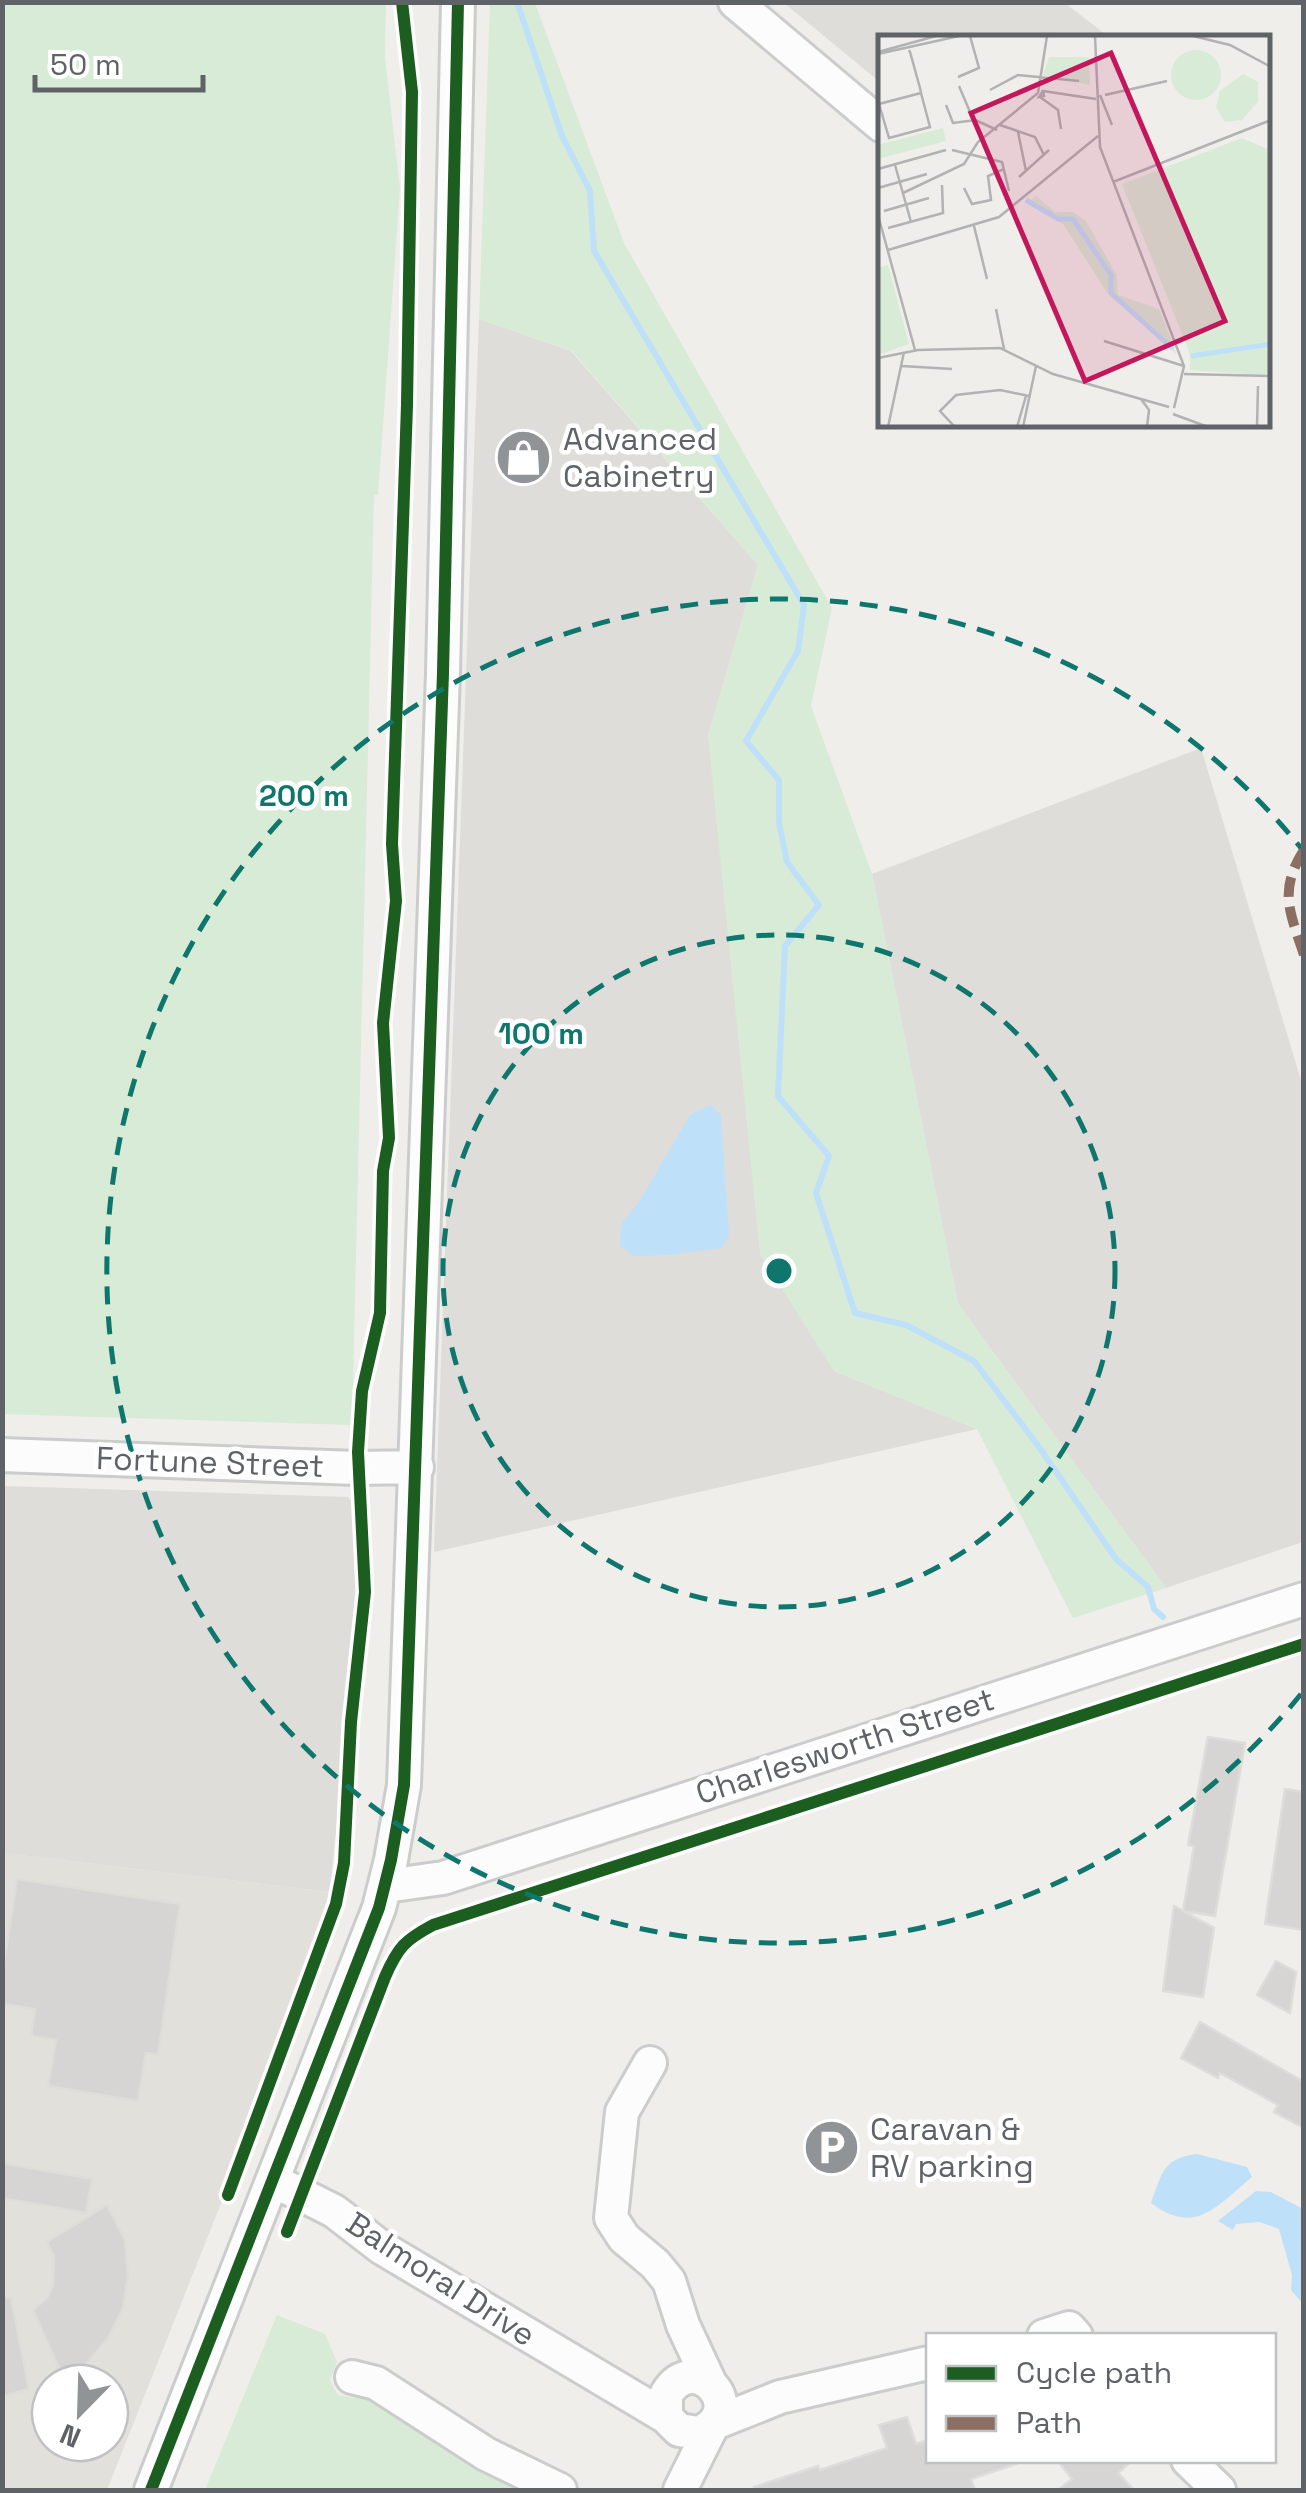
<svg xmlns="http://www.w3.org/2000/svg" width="1306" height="2493" font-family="'Space Grotesk',sans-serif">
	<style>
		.industrial { fill: #dfddda }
		.education { fill: #e2e0da; fill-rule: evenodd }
		.green { fill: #d8ebd6 }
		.water { fill: #bfe0f9 }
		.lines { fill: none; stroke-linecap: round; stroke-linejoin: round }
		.stream { stroke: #bfe0f9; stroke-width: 6 }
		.building { fill: #d6d5d3; stroke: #deddd9; stroke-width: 2.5 }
		.minor-casing { stroke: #cbcccc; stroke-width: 38 }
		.minor { stroke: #fdfcfc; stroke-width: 32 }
		.quiet { stroke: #8d6e63; stroke-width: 10; stroke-dasharray: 20 10; stroke-linecap: butt }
		.cycleway-casing { stroke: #fff; stroke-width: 19 }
		.cycleway { stroke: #1b5e20; stroke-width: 12 }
		.ring { fill: none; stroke: #0f766e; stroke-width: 5; stroke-dasharray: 18 12 }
		.labels { text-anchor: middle; stroke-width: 9; stroke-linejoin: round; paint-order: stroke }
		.poi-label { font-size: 32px; fill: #5f6368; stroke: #fff; text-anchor: start }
		.street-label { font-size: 32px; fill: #5f6368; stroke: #fff }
		.inset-river { fill: none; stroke: #bfe0f9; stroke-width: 5 }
		.inset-road { fill: none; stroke: #b1b2b2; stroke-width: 2.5 }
		.view { fill: #c2185b; fill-opacity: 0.15; stroke: #c2185b; stroke-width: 5 }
		.inset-edge { fill: none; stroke: #5f6368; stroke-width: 5 }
		.centre { fill: #0f766e; stroke: #fff; stroke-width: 5 }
		.ring-label { font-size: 30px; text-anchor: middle; font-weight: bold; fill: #0f766e; stroke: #fff; stroke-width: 9; stroke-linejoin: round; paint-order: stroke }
	</style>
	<rect width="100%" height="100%" fill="#efeeea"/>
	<path class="industrial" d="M784,3H1065L1109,37L881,38V83Z
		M479,319L571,351L758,565L708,736L834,1371L977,1429L434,1552Z
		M1201,748L1303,1087V1542L1166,1588L958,1304L872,874Z
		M3,1486L348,1497L355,1505L359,1595L330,1892L3,1853Z"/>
	<path class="education" d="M3,1853L330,1892L249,2133L107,2490H3ZM50,2383H110V2443H50Z"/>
	<path class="green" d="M3,2L386,3L385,57L400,189L378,495H374L352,1425L3,1414Z
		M490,3H535L624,243L832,608L811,706L872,874L958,1304L1166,1588L1073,1618L977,1429L834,1371L760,1254L708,736L758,565L572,351L479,319Z
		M277,2315L325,2334L337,2362L330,2380L338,2395L354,2398L365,2392L536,2490H205Z"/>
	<path class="water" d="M710,1105L721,1115L729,1235L722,1248L670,1255L635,1256L620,1246L621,1224L639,1202L690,1115Z
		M1197,2154L1247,2167L1252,2177C1216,2207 1195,2236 1151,2203C1162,2173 1163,2158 1197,2154Z
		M1256,2191L1271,2192L1303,2209V2304L1291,2290L1292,2275L1279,2229L1260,2222L1236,2224L1233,2230L1218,2221Z"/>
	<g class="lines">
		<path class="stream" d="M517,2L562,136L590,191L594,251L804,605L798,651L746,741L779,780V823L787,862L819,905L785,946L778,1096L829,1156L816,1193L855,1313L906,1325L974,1361L1039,1447L1116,1559L1148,1587L1154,1609L1163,1617"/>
	</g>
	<path class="building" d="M1208,1737L1245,1743L1215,1916L1183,1911L1194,1846L1188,1845Z
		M1285,1789L1304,1792V1930L1265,1924Z
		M17,1879L180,1904L158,2055L146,2053L138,2101L48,2086L56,2040L31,2036L35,2009L2,2004V1977Z
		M1174,1906L1214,1928L1203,1997L1163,1991Z
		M1276,1961L1296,1972L1290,2013L1257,1995Z
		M1200,2022L1304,2082V2128L1274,2112L1278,2105L1220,2073L1218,2078L1181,2058Z
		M2,2163L92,2179L86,2213L2,2198Z
		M107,2205L125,2240L128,2276L123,2308L108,2338L86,2364L63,2377L33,2310L47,2298L53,2285L54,2256L47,2242Z
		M2,2298H11L29,2389L2,2396Z
		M907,2417L916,2444L928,2440V2460H1015L1016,2464L971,2479L975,2490H755L754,2487L818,2466L820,2470L887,2448L879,2425Z
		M1057,2460H1133L1118,2473L1134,2490H1058L1072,2479Z"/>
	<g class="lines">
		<defs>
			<path id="minor" d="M735,2L881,125
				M2,1455L357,1468L417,1467
				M386,1886L443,1878L1304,1599
				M650,2063L622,2112L611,2218L624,2238L655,2264L669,2281L683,2325L710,2383
				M274,2181L334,2211L382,2248L666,2417L679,2430L699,2433C752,2410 694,2346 666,2395V2417
				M1044,2336L1069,2328L1076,2336
				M352,2377L376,2383L486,2454L560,2490
				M715,2423L780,2397L928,2363
				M1188,2460L1219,2490
				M151,2490L379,1908L391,1860L404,1785L443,673L458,2
				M680,2490L712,2426"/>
		</defs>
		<use href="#minor" class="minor-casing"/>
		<use href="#minor" class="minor"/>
		<path class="quiet" d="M1304,850C1278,891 1290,912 1304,955"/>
		<defs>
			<path id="cycleway" d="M228,2195L336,1904L344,1863L351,1722L365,1592L358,1452L362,1391L380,1313L383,1171L389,1138L383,1023L396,901L392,844L407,405L412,92L402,2
				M287,2232L385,1977C398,1947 405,1940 433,1925L1304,1644
				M151,2490L379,1908L391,1860L404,1785L443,673L458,2"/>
		</defs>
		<use href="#cycleway" class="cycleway-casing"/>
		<use href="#cycleway" class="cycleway"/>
	</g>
	<g class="ring">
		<circle cx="779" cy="1271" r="336"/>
		<path d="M1301 1694A672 672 0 1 1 1301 848"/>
	</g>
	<defs>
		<symbol id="shop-disc" viewBox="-11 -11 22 22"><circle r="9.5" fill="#919496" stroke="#fff"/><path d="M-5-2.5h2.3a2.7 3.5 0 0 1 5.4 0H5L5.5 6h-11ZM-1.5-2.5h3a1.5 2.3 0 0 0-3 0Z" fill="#fff"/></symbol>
		<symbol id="parking-disc" viewBox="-11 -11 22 22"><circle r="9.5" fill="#919496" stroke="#fff"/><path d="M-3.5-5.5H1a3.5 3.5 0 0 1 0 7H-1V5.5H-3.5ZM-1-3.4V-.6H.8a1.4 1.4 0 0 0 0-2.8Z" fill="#fff"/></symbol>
	</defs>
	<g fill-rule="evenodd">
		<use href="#shop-disc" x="492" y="426" width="63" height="63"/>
		<use href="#parking-disc" x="800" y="2116" width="63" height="63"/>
	</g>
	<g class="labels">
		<g class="poi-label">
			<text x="563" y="450">Advanced<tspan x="563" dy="37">Cabinetry</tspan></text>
			<text x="870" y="2140">Caravan &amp;<tspan x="870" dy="37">RV parking</tspan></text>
		</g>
		<g class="street-label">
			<text transform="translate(210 1462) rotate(2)" y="11">Fortune Street</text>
			<text transform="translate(845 1746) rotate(-18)" y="11">Charlesworth Street</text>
			<text transform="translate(441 2279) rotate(33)" y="11">Balmoral Drive</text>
		</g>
	</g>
	<g transform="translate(878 35)">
		<rect width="392" height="392" fill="#efeeea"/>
		<path d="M293 40a25 25 0 1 1 50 0a25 25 0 1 1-50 0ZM171,22H211L212,50L165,40ZM365,39L380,47V67L364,85L347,87L338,72L342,56ZM65,93L68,106L0,124V110ZM364,103L392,115V338L383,340L312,335V319L244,149ZM158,161L177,177H195L208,186L238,239L240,260L281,274L299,320L230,259L185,189L149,168ZM10,230L31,309L0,320V233Z" fill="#d8ebd6"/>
		<path class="inset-river" d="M148,165L180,184H195L233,240V258L295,314M313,321L393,309"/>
		<path class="inset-road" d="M217,1L222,112L306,331L296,373M315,1L352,10L393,32M31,15L32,17L42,53L43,58L52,92L11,103L1,69L43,58M0,17L58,1M0,19L81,1M80,42L101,33L92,1M81,51L95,84L119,95M112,55L140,40L201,46M165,56L161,62L166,61L165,56L218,64M160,58L169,1M222,60L234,90M227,60L289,46M162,62L180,75L183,94M68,70L75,88L98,85M122,90L157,102L166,120M140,97L148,136M74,115L124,127L131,156M17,130L33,187M0,134L68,115M141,142L171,115M235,147L393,85M0,153L49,139M86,153L94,169L113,165L110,141L126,134M25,158L86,129L100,107L160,58M6,176L51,163M0,180L37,315M96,191L109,244M10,193L65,178L64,150M10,215L121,182L220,101M118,274L126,314M226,306L306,331M0,323L40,315L122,313L175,339L291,372M24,331L74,334M306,339L393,341M263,364L271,375L269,392M295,379L330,392M10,392L26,317M77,392L62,376L78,360L122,355L151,361M139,392L148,361M145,392L158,331M379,392L380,351"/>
		<path class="view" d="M233,18L347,286L207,346L93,78Z"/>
		<rect width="392" height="392" class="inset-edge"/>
	</g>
	<circle cx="779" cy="1271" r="15" class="centre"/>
	<g class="ring-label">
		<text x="304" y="806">200 m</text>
		<text x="541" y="1044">100 m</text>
	</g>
	<rect width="1306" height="2493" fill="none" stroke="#5f6368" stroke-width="10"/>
	<rect x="926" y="2333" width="350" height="130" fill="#ffffff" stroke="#bfc1c3" stroke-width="2.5"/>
	<rect x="946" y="2366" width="50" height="15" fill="#1b5e20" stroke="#bfc1c3" stroke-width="2.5"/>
	<text x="1016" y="2383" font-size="30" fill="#5f6368">Cycle path</text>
	<rect x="946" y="2416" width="50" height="15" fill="#8d6e63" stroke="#bfc1c3" stroke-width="2.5"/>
	<text x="1016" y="2433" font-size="30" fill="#5f6368">Path</text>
	<g transform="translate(80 2413) rotate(203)"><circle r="48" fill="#ffffff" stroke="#bfc1c3" stroke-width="2.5"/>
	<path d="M0-8L18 38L0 25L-18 38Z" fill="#919496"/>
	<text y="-15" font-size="28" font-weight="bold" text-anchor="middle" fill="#5f6368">N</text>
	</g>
	<path d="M35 75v15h168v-15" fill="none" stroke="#5f6368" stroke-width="5"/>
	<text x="50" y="75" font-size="30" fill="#5f6368" stroke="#ffffff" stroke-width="8" paint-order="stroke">50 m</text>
</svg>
